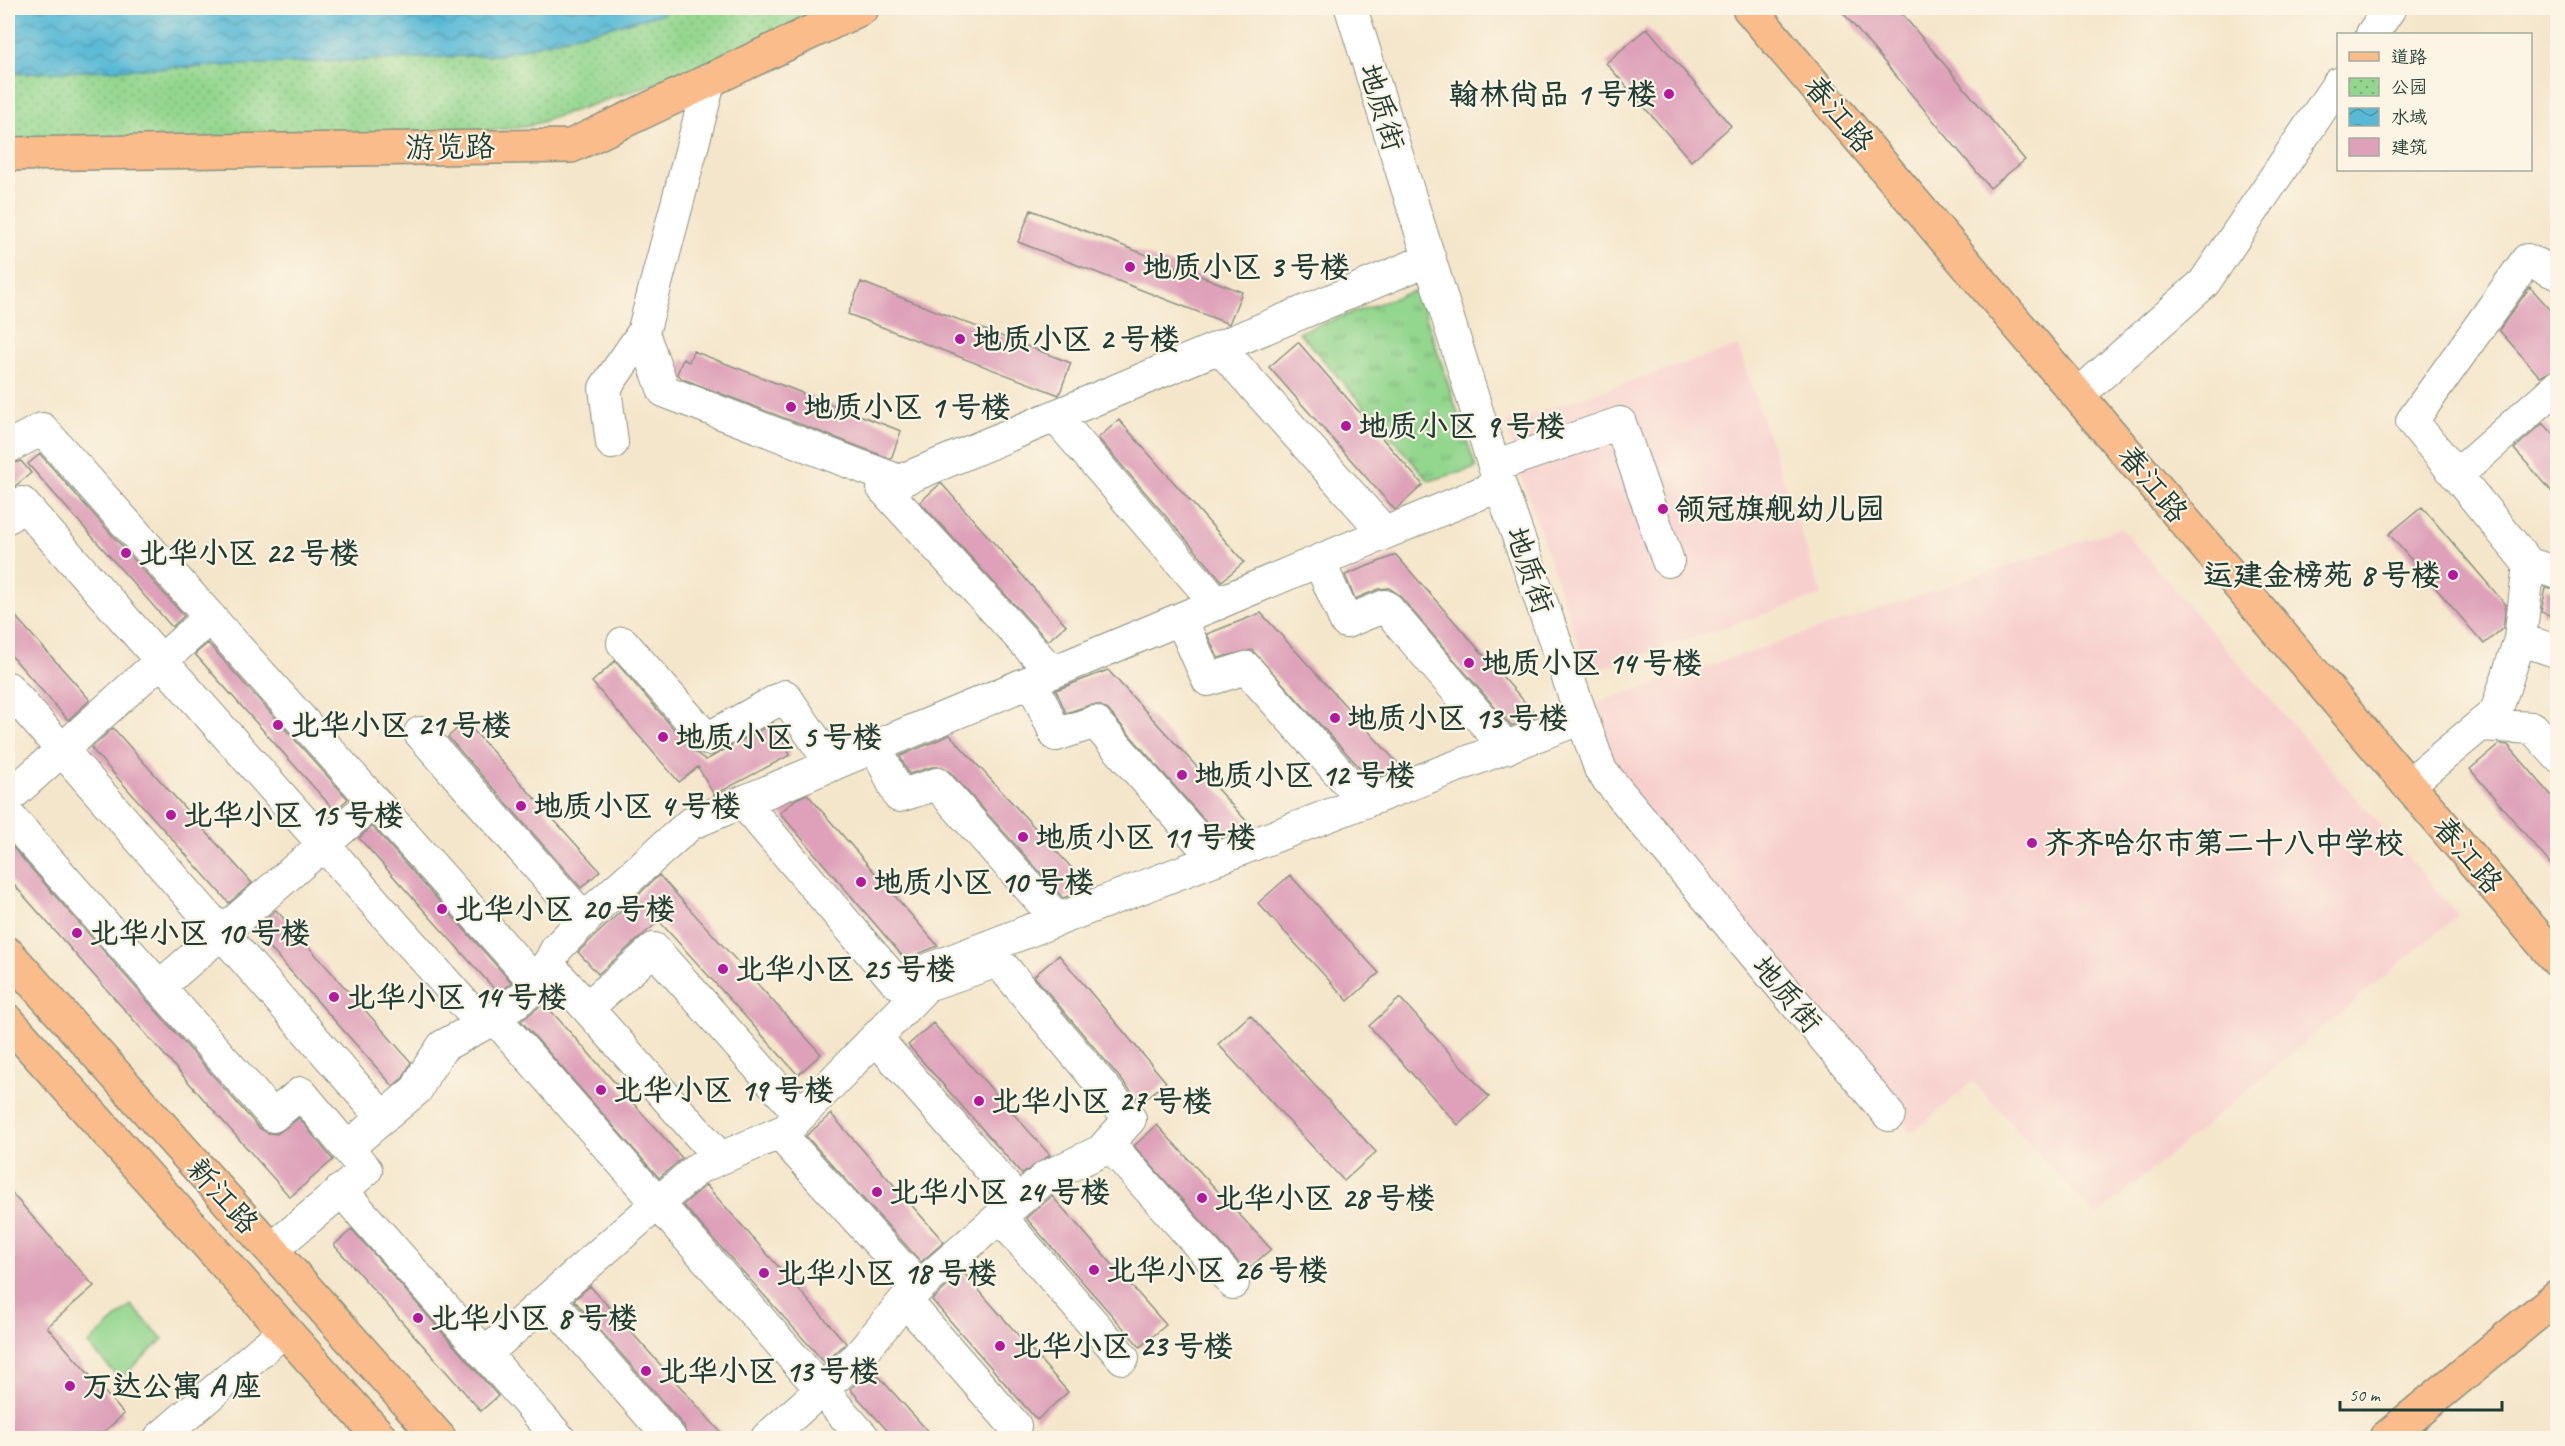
<svg xmlns="http://www.w3.org/2000/svg" width="2565" height="1446" font-family="Caveat,'LXGW WenKai TC',sans-serif">
	<style>
		.built { fill: #f7d0ce }
		.grass { fill: url(#grass-tufts); stroke: #598a61; stroke-width: 1.5 }
		.park { fill: url(#park-dots); stroke: #598a61; stroke-width: 1.5 }
		.pitch { fill: #93d68e; stroke: #598a61; stroke-width: 1.5 }
		.water { fill: url(#water-waves); stroke: #3c7b85; stroke-width: 1.5 }
		.building { fill: #dea1b9 }
		.lines { fill: none; stroke-linecap: round; stroke-linejoin: round }
		.minor-casing { stroke: #8a9280; stroke-width: 34 }
		.major-casing { stroke: #8a9280; stroke-width: 36 }
		.minor { stroke: #fff; stroke-width: 32 }
		.major { stroke: #fabc8b; stroke-width: 33 }
		.poi-dot { fill: #b5179e; stroke: #fcf5e5; stroke-width: 2 }
		.labels { text-anchor: middle; stroke-width: 4.5; stroke-linejoin: round; paint-order: stroke }
		.poi-label { font-size: 30px; font-weight: bold; fill: #1f3d34; stroke: #fcf5e5; text-anchor: start }
		.street-label { font-size: 30px; fill: #1f3d34; stroke: #fcf5e5 }
	</style>
	<defs>
		<pattern id="grass-tufts" width="24" height="20" patternUnits="userSpaceOnUse" patternTransform="scale(1.5)"><rect width="24" height="20" fill="#93d68e"/><path d="M3 7l-1-3M5 7V3M7 7l1-3M15 17l-1-3M17 17v-4M19 17l1-3" fill="none" stroke="#77af75"/></pattern>
		<pattern id="park-dots" width="8" height="8" patternUnits="userSpaceOnUse" patternTransform="scale(1.5)"><rect width="8" height="8" fill="#93d68e"/><path d="M2 2h.1M6 6h.1" fill="none" stroke="#77af75" stroke-width="1.8" stroke-linecap="round"/></pattern>
		<pattern id="water-waves" width="16" height="10" patternUnits="userSpaceOnUse" patternTransform="scale(1.5)"><rect width="16" height="10" fill="#58b9d6"/><path d="M0 5q4-4 8 0t8 0" fill="none" stroke="#4898ae"/></pattern>
	</defs>
	<rect width="100%" height="100%" fill="#fcf5e5"/>
	<filter id="ink" filterUnits="userSpaceOnUse"><feTurbulence type="fractalNoise" baseFrequency=".0167" numOctaves="2"/><feDisplacementMap in="SourceGraphic" scale="12" xChannelSelector="R" yChannelSelector="G"/><feConvolveMatrix kernelMatrix="1 2 1 2 8 2 1 2 1" color-interpolation-filters="sRGB"/></filter>
	<filter id="wash" filterUnits="userSpaceOnUse"><feTurbulence type="fractalNoise" baseFrequency=".008" numOctaves="4" result="noise"/><feDisplacementMap in="SourceGraphic" scale="24" xChannelSelector="R" yChannelSelector="G"/><feGaussianBlur stdDeviation="1.35" result="paint"/><feColorMatrix in="noise" values="0 0 0 0 0 0 0 0 0 0 0 0 0 0 0 0 0 1.4 0 .05"/><feComposite in="paint" operator="in"/></filter>
	<g filter="url(#wash)">
		<rect width="100%" height="100%" fill="#f4e6cb"/>
		<path class="built" d="M1738,346L1822,595L1588,673L1504,423Z
			M2121,528L2458,915L2096,1216L1973,1081L1912,1133L1609,770L1597,703Z"/>
		<path class="grass" d="M1417,290L1476,468L1429,481L1299,332Z"/>
		<path class="park" d="M8,8H861L674,77L529,126L434,138L8,146Z"/>
		<path class="pitch" d="M131,1305L163,1339L120,1379L88,1344Z"/>
		<path class="water" d="M8,8H672L658,15L497,55L8,74Z"/>
		<g id="blocks">
			<path class="building" d="M1839,8H1897L2025,160L1990,188Z
				M1647,28L1731,126L1691,161L1606,63Z
				M1031,210L1242,292L1229,324L1018,242Z
				M861,282L1071,363L1059,395L848,314Z
				M2530,287L2558,318V368L2540,377L2499,330Z
				M1298,342L1423,485L1395,510L1269,367Z
				M693,351L901,431L891,459L683,379L677,374L683,359L689,362Z
				M1119,420L1244,562L1222,581L1098,438Z
				M2543,423L2558,439V498L2514,449Z
				M40,454L184,616L172,627L28,464Z
				M21,461L31,473L8,492V465Z
				M941,483L1066,625L1048,641L920,502Z
				M2422,507L2506,605L2503,628L2484,644L2389,534Z
				M1396,555L1537,716L1511,726L1398,594L1389,588L1379,589L1355,599L1345,575Z
				M2546,588L2558,590V618L2541,612Z
				M8,608L90,700L68,720L8,652Z
				M1261,613L1402,768L1371,780L1252,650L1218,658L1207,634Z
				M208,643L348,799L335,811L195,654Z
				M615,661L693,751L706,760L773,723L790,755L714,795L698,767L679,782L592,682Z
				M1108,670L1251,826L1220,838L1108,710L1099,705H1090L1066,713L1056,690Z
				M465,721L600,871L581,888L448,737Z
				M113,728L252,883L229,903L91,748Z
				M950,735L1090,888L1063,898L950,772L941,767H932L909,774L900,756Z
				M2500,744L2508,745L2558,803V873L2470,769Z
				M807,794L938,946L905,959L780,813L796,799Z
				M372,826L512,983L498,993L359,838Z
				M8,842L259,1128L268,1133L277,1134L299,1118L333,1160L290,1197L8,878Z
				M659,875L821,1054L798,1075L659,921L598,974L578,952Z
				M1290,875L1379,973L1348,1001L1258,903Z
				M276,910L411,1062L403,1078L393,1086L253,929Z
				M1059,955L1166,1082L1141,1103L1034,976Z
				M1400,998L1489,1097L1458,1125L1369,1026Z
				M544,1003L682,1158L659,1178L521,1021Z
				M1250,1015L1376,1152L1344,1181L1218,1044Z
				M933,1023L1050,1155L1022,1174L908,1045Z
				M831,1114L944,1242L921,1262L806,1136Z
				M1157,1125L1271,1249L1246,1271L1134,1146Z
				M706,1185L846,1343L825,1363L683,1205Z
				M8,1189L94,1286L47,1327L124,1414L97,1438H8Z
				M1052,1196L1166,1325L1140,1347L1026,1218Z
				M352,1229L498,1396L481,1411L334,1245Z
				M963,1272L1068,1392L1037,1420L932,1300Z
				M590,1286L726,1438H687L684,1426L574,1300Z
				M872,1369L934,1438H894L850,1389Z"/>
		</g>
	</g>
	<g filter="url(#ink)">
		<use href="#blocks" fill-opacity="0" stroke="#8a9280" stroke-width="1.5"/>
		<g class="lines">
			<defs>
				<path id="minor" d="M1351,8L1500,485L1601,771L1889,1115
					M2372,34L2390,8
					M2558,274L2527,260L2412,421L2529,564L2558,573
					M643,333L664,391L899,481
					M1219,347L1385,533
					M2078,395L2204,283L2338,84
					M1055,416L1217,604
					M612,443L605,388L643,333L710,79
					M8,447L42,429L538,985
					M1494,466L1620,423L1668,561
					M2457,475L2558,386
					M8,517L22,503L483,1025
					M1319,561L1346,622L1385,606L1506,748
					M1181,619L1208,680L1246,668L1365,802
					M2520,639L2558,652
					M623,643L707,739L785,696L832,765
					M1052,672L883,488L1430,259
					M1032,681L1056,735L1095,722L1215,859
					M8,688L383,1118
					M2481,725L2533,728L2558,756
					M420,733L585,920
					M876,746L899,796L937,784L1058,920
					M2408,785L2496,712L2520,639L2529,564
					M8,798L210,617
					M743,802L896,982L1582,718
					M8,815L273,1116L301,1093L347,1148
					M548,964L587,1008L654,949L801,1115
					M159,987L374,801
					M587,1008L720,1158
					M495,1018L864,1438
					M876,1038L1018,1201
					M779,1133L919,1287
					M1108,1143L1233,1283
					M341,1190L559,1438
					M1000,1217L1123,1358
					M271,1250L366,1170L347,1148L417,1089L425,1073L443,1046L495,1018L538,985L557,948L598,906L690,824L1500,485
					M549,1299L670,1438
					M905,1300L1015,1426
					M485,1354L698,1168L786,1130L927,985L998,961L1130,1119L1101,1151L1046,1177L919,1287L905,1300L858,1357L767,1438
					M160,1438L285,1330"/>
				<path id="major" d="M1749,8L2558,961
					M8,154L571,146L862,8
					M8,954L439,1438
					M8,1021L381,1438
					M2386,1438L2558,1296"/>
			</defs>
			<use href="#minor" class="minor-casing"/>
			<use href="#major" class="major-casing"/>
			<use href="#minor" class="minor"/>
			<use href="#major" class="major"/>
		</g>
	</g>
	<g class="poi-dot">
		<circle cx="1669" cy="94" r="6"/>
		<circle cx="1130" cy="267" r="6"/>
		<circle cx="960" cy="339" r="6"/>
		<circle cx="791" cy="407" r="6"/>
		<circle cx="1346" cy="426" r="6"/>
		<circle cx="1663" cy="509" r="6"/>
		<circle cx="126" cy="553" r="6"/>
		<circle cx="2453" cy="575" r="6"/>
		<circle cx="1469" cy="663" r="6"/>
		<circle cx="1335" cy="718" r="6"/>
		<circle cx="278" cy="725" r="6"/>
		<circle cx="663" cy="737" r="6"/>
		<circle cx="1182" cy="775" r="6"/>
		<circle cx="521" cy="806" r="6"/>
		<circle cx="171" cy="815" r="6"/>
		<circle cx="1023" cy="837" r="6"/>
		<circle cx="2032" cy="843" r="6"/>
		<circle cx="861" cy="882" r="6"/>
		<circle cx="442" cy="909" r="6"/>
		<circle cx="77" cy="933" r="6"/>
		<circle cx="723" cy="969" r="6"/>
		<circle cx="334" cy="997" r="6"/>
		<circle cx="601" cy="1090" r="6"/>
		<circle cx="979" cy="1101" r="6"/>
		<circle cx="877" cy="1192" r="6"/>
		<circle cx="1202" cy="1198" r="6"/>
		<circle cx="1094" cy="1270" r="6"/>
		<circle cx="764" cy="1273" r="6"/>
		<circle cx="418" cy="1318" r="6"/>
		<circle cx="1000" cy="1346" r="6"/>
		<circle cx="646" cy="1371" r="6"/>
		<circle cx="70" cy="1386" r="6"/>
	</g>
	<g class="labels">
		<g class="poi-label">
			<text x="1657" y="104" text-anchor="end">翰林尚品 1 号楼</text>
			<text x="1142" y="277">地质小区 3 号楼</text>
			<text x="972" y="349">地质小区 2 号楼</text>
			<text x="803" y="417">地质小区 1 号楼</text>
			<text x="1358" y="436">地质小区 9 号楼</text>
			<text x="1675" y="519">领冠旗舰幼儿园</text>
			<text x="138" y="563">北华小区 22 号楼</text>
			<text x="2441" y="585" text-anchor="end">运建金榜苑 8 号楼</text>
			<text x="1481" y="673">地质小区 14 号楼</text>
			<text x="1347" y="728">地质小区 13 号楼</text>
			<text x="290" y="735">北华小区 21 号楼</text>
			<text x="675" y="747">地质小区 5 号楼</text>
			<text x="1194" y="785">地质小区 12 号楼</text>
			<text x="533" y="816">地质小区 4 号楼</text>
			<text x="183" y="825">北华小区 15 号楼</text>
			<text x="1035" y="847">地质小区 11 号楼</text>
			<text x="2044" y="853">齐齐哈尔市第二十八中学校</text>
			<text x="873" y="892">地质小区 10 号楼</text>
			<text x="454" y="919">北华小区 20 号楼</text>
			<text x="89" y="943">北华小区 10 号楼</text>
			<text x="735" y="979">北华小区 25 号楼</text>
			<text x="346" y="1007">北华小区 14 号楼</text>
			<text x="613" y="1100">北华小区 19 号楼</text>
			<text x="991" y="1111">北华小区 27 号楼</text>
			<text x="889" y="1202">北华小区 24 号楼</text>
			<text x="1214" y="1208">北华小区 28 号楼</text>
			<text x="1106" y="1280">北华小区 26 号楼</text>
			<text x="776" y="1283">北华小区 18 号楼</text>
			<text x="430" y="1328">北华小区 8 号楼</text>
			<text x="1012" y="1356">北华小区 23 号楼</text>
			<text x="658" y="1381">北华小区 13 号楼</text>
			<text x="82" y="1396">万达公寓 A 座</text>
		</g>
		<g class="street-label">
			<text transform="translate(1382 107) rotate(73)" y="10">地质街</text>
			<text transform="translate(1839 114) rotate(50)" y="10">春江路</text>
			<text transform="translate(450 147) rotate(-1)" y="10">游览路</text>
			<text transform="translate(2153 484) rotate(50)" y="10">春江路</text>
			<text transform="translate(1530 570) rotate(71)" y="10">地质街</text>
			<text transform="translate(2468 855) rotate(50)" y="10">春江路</text>
			<text transform="translate(1787 994) rotate(50)" y="10">地质街</text>
			<text transform="translate(223 1196) rotate(48)" y="10">新江路</text>
		</g>
	</g>
	<rect width="2565" height="1446" fill="none" stroke="#fcf5e5" stroke-width="30"/>
	<rect x="2337" y="33" width="195" height="138" fill="#fcf5e5" stroke="#a4ab9e" stroke-width="1.5"/>
	<rect x="2349" y="52" width="30" height="9" fill="#fabc8b" stroke="#a4ab9e" stroke-width="1.5"/>
	<text x="2391" y="63" font-size="18" fill="#1f3d34">道路</text>
	<rect x="2349" y="78" width="30" height="18" fill="url(#park-dots)" stroke="#a4ab9e" stroke-width="1.5"/>
	<text x="2391" y="93" font-size="18" fill="#1f3d34">公园</text>
	<rect x="2349" y="108" width="30" height="18" fill="url(#water-waves)" stroke="#a4ab9e" stroke-width="1.5"/>
	<text x="2391" y="123" font-size="18" fill="#1f3d34">水域</text>
	<rect x="2349" y="138" width="30" height="18" fill="#dea1b9" stroke="#a4ab9e" stroke-width="1.5"/>
	<text x="2391" y="153" font-size="18" fill="#1f3d34">建筑</text>
	<path d="M2340 1401v9h162v-9" fill="none" stroke="#1f3d34" stroke-width="3"/>
	<text x="2349" y="1401" font-size="18" fill="#1f3d34" stroke="#fcf5e5" stroke-width="4.5" paint-order="stroke">50 m</text>
</svg>
